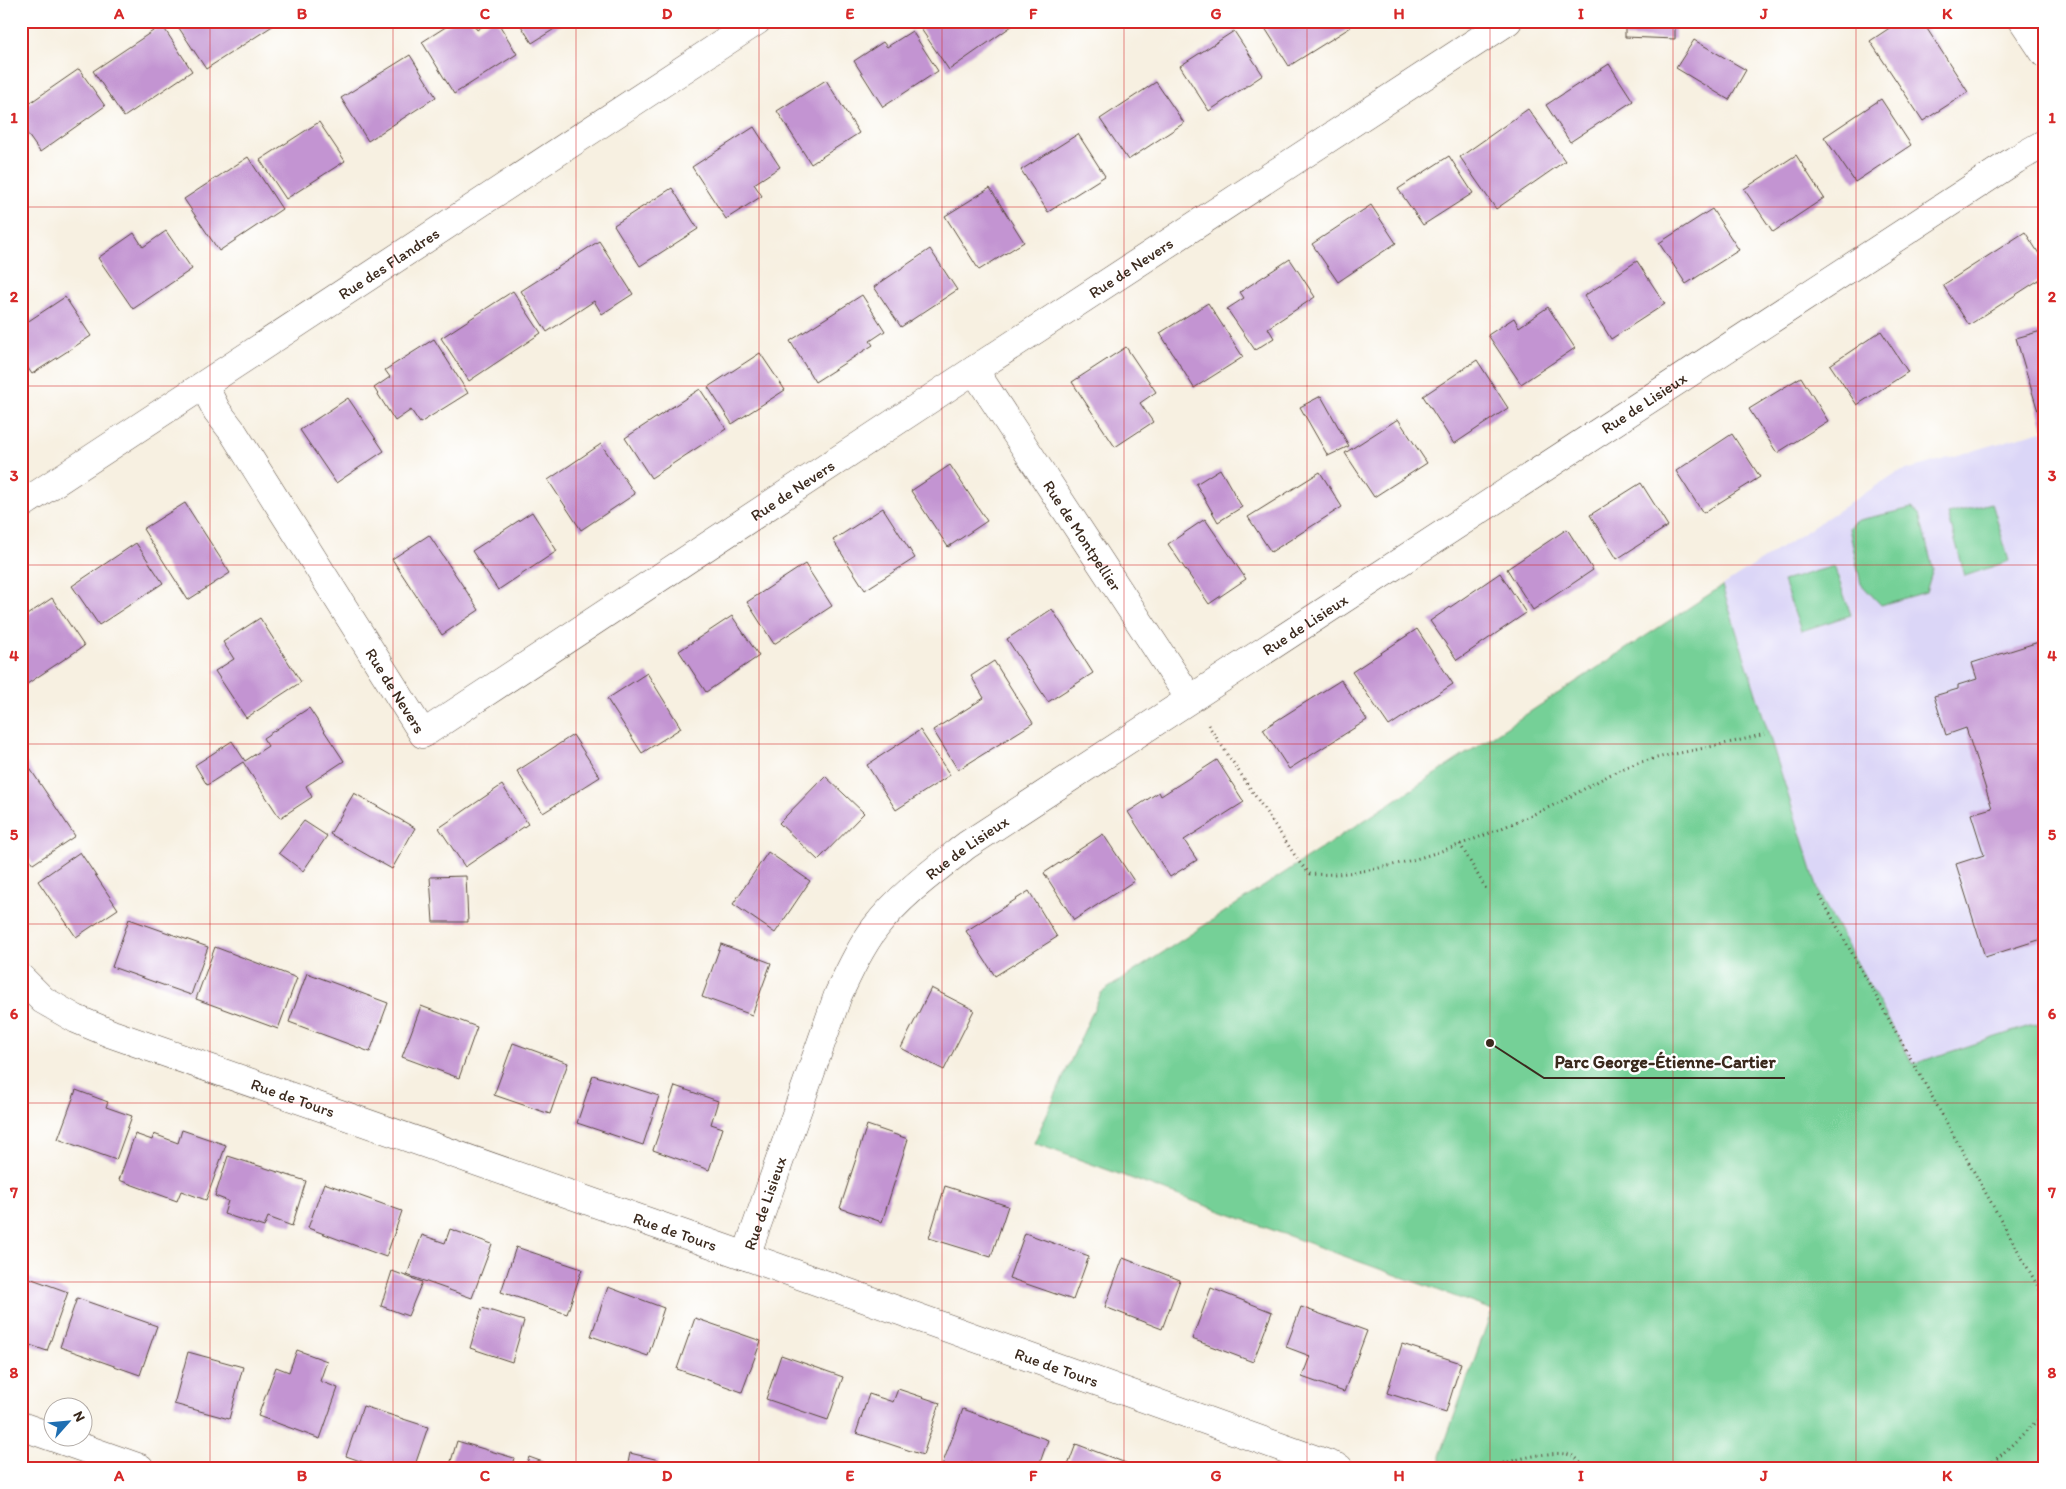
<svg xmlns="http://www.w3.org/2000/svg" width="2066" height="1489" font-family="Itim,sans-serif">
	<style>
		.built { fill: #dbd6f7 }
		.green { fill: #75d097; stroke: #587d5a }
		.building { fill: #c394d2 }
		.lines { fill: none; stroke-linecap: round; stroke-linejoin: round }
		.street-casing { stroke: #57483b; stroke-width: 29 }
		.path { stroke: #57483b; stroke-width: 3; stroke-dasharray: 1 4; stroke-linecap: butt }
		.street { stroke: #fff; stroke-width: 28 }
		.grid { fill: none; stroke: #d62828; stroke-width: 1; stroke-opacity: 0.55 }
		.labels { text-anchor: middle; stroke-width: 5; stroke-linejoin: round; paint-order: stroke }
		.street-label { font-size: 16px; fill: #3b2a1e; stroke: #fff }
		.leader { fill: none; stroke: #3b2a1e; stroke-width: 2 }
		.callout-dot { fill: #3b2a1e; stroke: #fff; stroke-width: 2 }
		.callout-label { font-size: 18px; text-anchor: middle; font-weight: bold; fill: #3b2a1e; stroke: #fff; stroke-width: 5; stroke-linejoin: round; paint-order: stroke }
		.neatline { fill: none; stroke: #d62828; stroke-width: 2 }
		.grid-label { font-size: 16px; text-anchor: middle; font-weight: bold; fill: #d62828 }
	</style>
	<rect width="100%" height="100%" fill="#fff"/>
	<filter id="ink" filterUnits="userSpaceOnUse"><feTurbulence type="fractalNoise" baseFrequency=".02" numOctaves="2"/><feDisplacementMap in="SourceGraphic" scale="10" xChannelSelector="R" yChannelSelector="G"/><feConvolveMatrix kernelMatrix="1 2 1 2 8 2 1 2 1" color-interpolation-filters="sRGB"/></filter>
	<filter id="wash" filterUnits="userSpaceOnUse"><feTurbulence type="fractalNoise" baseFrequency=".0096" numOctaves="4" result="noise"/><feDisplacementMap in="SourceGraphic" scale="20" xChannelSelector="R" yChannelSelector="G"/><feGaussianBlur stdDeviation="1.12" result="paint"/><feColorMatrix in="noise" values="0 0 0 0 0 0 0 0 0 0 0 0 0 0 0 0 0 1.4 0 .05"/><feComposite in="paint" operator="in"/></filter>
	<g filter="url(#wash)">
		<rect width="100%" height="100%" fill="#f7f0e1"/>
		<path class="built" d="M2045,430V1021L1914,1065L1820,896L1722,586L1896,473Z"/>
		<path class="green" d="M1992,503L2009,561L1965,576L1948,514Z
			M1912,508L1919,514L1933,569L1926,592L1881,605L1861,584L1849,528L1853,523L1859,520Z
			M1834,566L1851,615L1801,631L1783,581Z
			M1722,586L1820,896L1913,1064L2045,1021V1468H1440V1456L1492,1310L1034,1143L1101,993Z"/>
		<g id="blocks">
			<path class="building" d="M182,21H271L274,25L206,69L177,25Z
				M455,21H471L477,30L490,21H497L517,54L454,94L422,42Z
				M518,21H567L532,43Z
				M932,21H1019L949,70L921,29Z
				M1276,21H1347L1351,27L1289,66L1265,28Z
				M1625,21H1675V39L1625,37Z
				M1900,21H1922L1968,92L1923,121L1870,41Z
				M162,25L192,71L124,117L93,71Z
				M912,31L938,71L883,107L854,61L883,42L887,47Z
				M1234,31L1263,75L1209,111L1180,66Z
				M1694,40L1746,70L1729,100L1676,68Z
				M410,55L436,97L368,141L341,98Z
				M1609,64L1633,101L1570,142L1546,105Z
				M79,69L105,106L40,152L21,125V109Z
				M826,80L859,133L811,164L777,111Z
				M1156,82L1184,123L1128,160L1100,119Z
				M1881,99L1911,145L1855,182L1824,137Z
				M1528,109L1565,161L1496,209L1460,157Z
				M319,122L345,161L286,199L260,160Z
				M754,127L780,167L754,184L762,196L726,219L692,167Z
				M1078,134L1105,176L1048,212L1021,170Z
				M1796,155L1824,198L1773,232L1744,189Z
				M1449,156L1473,193L1423,225L1398,189Z
				M248,157L282,209L219,251L184,199Z
				M672,188L698,229L640,266L614,225Z
				M990,188L1024,242L979,270L945,216Z
				M1371,205L1396,243L1338,282L1312,244Z
				M1712,209L1739,250L1686,284L1659,243Z
				M166,231L192,269L133,309L98,258L134,233L143,247Z
				M2025,232L2045,263V276L1969,325L1943,285Z
				M599,241L633,294L602,314L594,301L547,332L521,291Z
				M930,249L957,290L901,327L874,287Z
				M1290,259L1315,297L1268,328L1274,338L1255,350L1227,309L1244,298L1240,292Z
				M1637,261L1665,304L1611,339L1584,296Z
				M513,291L541,333L469,381L441,338Z
				M862,295L885,331L870,341L873,345L815,382L790,341Z
				M65,297L91,336L32,374L21,358V326Z
				M1208,303L1243,357L1194,388L1160,333Z
				M1548,307L1575,348L1521,384L1488,335L1514,318L1519,327Z
				M2045,330V428H2043L2016,338Z
				M1881,331L1908,372L1857,405L1830,365Z
				M434,339L468,393L420,423L411,410L395,421L374,388L390,377L385,370Z
				M1126,347L1156,392L1140,403L1153,422L1115,447L1072,382Z
				M760,353L785,390L732,424L708,387Z
				M1477,360L1508,408L1454,444L1423,396Z
				M21,366L28,377L21,382Z
				M1801,377L1828,421L1777,453L1749,409Z
				M700,389L726,429L651,478L625,438Z
				M1321,396L1349,446L1328,456L1300,407Z
				M348,398L384,451L336,483L300,430Z
				M1398,419L1427,463L1374,497L1345,453Z
				M1732,434L1760,477L1703,513L1676,471Z
				M601,444L635,494L581,530L548,480Z
				M950,465L987,521L948,547L911,491Z
				M1220,469L1242,507L1218,522L1196,484Z
				M1320,472L1342,507L1271,552L1248,517Z
				M1641,483L1668,526L1617,559L1590,515Z
				M185,503L230,573L188,600L143,529Z
				M883,508L915,558L865,590L833,540Z
				M532,512L557,551L498,590L472,551Z
				M1205,519L1246,579L1209,604L1168,544Z
				M1567,529L1593,570L1533,610L1507,569Z
				M429,535L479,610L442,635L392,559Z
				M136,543L163,583L99,625L72,586Z
				M805,564L832,606L774,644L747,602Z
				M1500,573L1526,613L1457,660L1430,621Z
				M52,598L84,646L21,688V619Z
				M1052,609L1093,673L1048,702L1007,639Z
				M732,616L759,656L706,692L679,651Z
				M260,618L301,682L246,718L215,671L234,659L223,642Z
				M1417,629L1453,684L1389,726L1352,672Z
				M2045,640V938L1985,957L1956,864L1984,855L1971,814L1992,808L1966,728L1946,735L1934,696L1958,689V685L1977,679L1972,663Z
				M994,661L1033,723L958,770L933,730L984,698L971,676Z
				M647,673L681,728L642,753L607,699Z
				M1341,680L1367,720L1289,769L1263,729Z
				M309,708L344,761L306,786L312,797L280,818L243,762L207,785L195,765L232,741L245,761L268,746L263,738Z
				M920,730L950,775L896,810L867,765Z
				M573,735L600,777L543,813L517,771Z
				M23,758L75,836L33,864L21,845V759Z
				M1217,760L1244,802L1184,840L1197,860L1170,877L1128,812L1159,792L1161,796Z
				M825,776L864,813L818,860L779,823Z
				M502,785L528,824L465,867L439,828Z
				M354,793L415,828L392,869L330,834Z
				M304,821L327,836L303,871L279,853Z
				M1103,834L1134,881L1074,920L1044,873Z
				M80,852L118,909L76,937L38,881Z
				M768,852L810,881L775,933L733,904Z
				M466,876L468,922H433L430,877Z
				M1029,891L1057,937L995,976L966,931Z
				M129,919L208,947L191,995L112,967Z
				M721,944L771,963L752,1015L702,997Z
				M215,947L297,978L278,1029L196,999Z
				M307,973L388,1003L370,1052L289,1022Z
				M931,988L974,1010L944,1070L901,1048Z
				M421,1006L477,1027L459,1078L402,1057Z
				M513,1043L568,1063L550,1114L494,1095Z
				M593,1075L659,1096L643,1145L577,1123Z
				M675,1086L718,1101L711,1124L723,1128L709,1170L653,1150Z
				M76,1090L108,1102L106,1107L132,1116L116,1160L58,1139Z
				M867,1125L908,1139L882,1222L840,1208Z
				M182,1130L226,1145L206,1200L181,1191L177,1201L119,1180L135,1134L152,1140L154,1134L178,1143Z
				M228,1156L306,1181L292,1226L268,1217L264,1227L224,1214L228,1201L215,1196Z
				M324,1183L402,1211L386,1257L308,1228Z
				M945,1186L1008,1206L991,1257L929,1238Z
				M450,1229L492,1244L472,1298L407,1275L422,1235L445,1243Z
				M1025,1233L1089,1256L1073,1300L1009,1278Z
				M516,1247L582,1269L567,1314L501,1292Z
				M1123,1258L1180,1280L1162,1329L1105,1307Z
				M392,1271L422,1282L408,1316L381,1306Z
				M21,1275L68,1292L47,1351L21,1342Z
				M608,1287L664,1308L648,1356L591,1336Z
				M1211,1288L1272,1312L1253,1362L1192,1339Z
				M77,1298L157,1326L140,1375L60,1347Z
				M1301,1307L1367,1331L1344,1392L1302,1377L1310,1356L1286,1347Z
				M482,1308L524,1321L512,1362L470,1348Z
				M695,1318L761,1341L742,1392L677,1369Z
				M1402,1344L1461,1363L1446,1412L1387,1393Z
				M297,1350L327,1361L320,1381L338,1388L320,1439L258,1416L276,1367L289,1372Z
				M188,1352L243,1367L229,1419L174,1404Z
				M781,1355L843,1377L828,1420L766,1399Z
				M898,1389L940,1403L923,1455L856,1433L869,1394L893,1402Z
				M363,1406L428,1427L414,1468H380L346,1456Z
				M963,1409L1048,1440L1038,1468H987L972,1462L970,1468H941Z
				M457,1441L514,1458L511,1468H449Z
				M1076,1444L1139,1468H1067Z
				M630,1453L659,1460L657,1468H627Z
				M529,1457L557,1467V1468H525Z"/>
		</g>
	</g>
	<g filter="url(#ink)">
		<use href="#blocks" fill-opacity="0" stroke="#57483b" stroke-width="1"/>
		<g class="lines">
			<defs>
				<g id="street">
					<path d="M2023,21L2045,54"/>
					<path id="s1" d="M974,370L1190,699"/>
					<path id="s2" d="M204,386L217,411L233,432L423,734L974,370L1508,21"/>
					<path id="s3" d="M21,505L757,21"/>
					<path id="s4" d="M21,978L43,1000L76,1019L112,1034L746,1256L1339,1468"/>
					<path id="s5" d="M746,1256L838,995C849,972 860,948 875,928C900,895 935,870 967,845L2015,160L2045,143"/>
					<path d="M21,1426L140,1468"/>
				</g>
			</defs>
			<use href="#street" class="street-casing"/>
			<path class="path" d="M1208,725L1300,863L1310,874C1386,879 1490,835 1558,803C1580,792 1600,779 1622,769C1640,761 1660,757 1680,753C1710,747 1739,741 1769,733
				M1460,844L1486,889
				M1820,896L2045,1299
				M1489,1468C1507,1461 1556,1448 1573,1456C1578,1459 1581,1463 1583,1468
				M1985,1468C2007,1452 2024,1431 2045,1414"/>
			<use href="#street" class="street"/>
		</g>
	</g>
	<path class="grid" d="M210,21V1468M393,21V1468M576,21V1468M759,21V1468M942,21V1468M1124,21V1468M1307,21V1468M1490,21V1468M1673,21V1468M1856,21V1468M21,207H2045M21,386H2045M21,565H2045M21,744H2045M21,924H2045M21,1103H2045M21,1282H2045"/>
	<g class="labels">
		<g class="street-label">
			<text dy="6" stroke="none"><textPath href="#s3" startOffset="440">Rue des Flandres</textPath></text>
			<text dy="6" stroke="none"><textPath href="#s2" startOffset="1259">Rue de Nevers</textPath></text>
			<text dy="6" stroke="none"><textPath href="#s5" startOffset="1286">Rue de Lisieux</textPath></text>
			<text dy="6" stroke="none"><textPath href="#s2" startOffset="854">Rue de Nevers</textPath></text>
			<text dy="6" stroke="none"><textPath href="#s1" startOffset="198">Rue de Montpellier</textPath></text>
			<text dy="6" stroke="none"><textPath href="#s5" startOffset="881">Rue de Lisieux</textPath></text>
			<text dy="6" stroke="none"><textPath href="#s2" startOffset="360">Rue de Nevers</textPath></text>
			<text dy="6" stroke="none"><textPath href="#s5" startOffset="476">Rue de Lisieux</textPath></text>
			<text dy="6" stroke="none"><textPath href="#s4" startOffset="300">Rue de Tours</textPath></text>
			<text dy="6" stroke="none"><textPath href="#s5" startOffset="56">Rue de Lisieux</textPath></text>
			<text dy="6" stroke="none"><textPath href="#s4" startOffset="705">Rue de Tours</textPath></text>
			<text dy="6" stroke="none"><textPath href="#s4" startOffset="1110">Rue de Tours</textPath></text>
		</g>
	</g>
	<path class="leader" d="M1490 1043L1544 1078H1785"/>
	<circle class="callout-dot" cx="1490" cy="1043" r="5"/>
	<g class="callout-label">
		<text x="1665" y="1068">Parc George-Étienne-Cartier</text>
	</g>
	<rect width="2066" height="1489" fill="none" stroke="#fff" stroke-width="55"/>
	<g transform="translate(68 1422) rotate(63)"><circle r="24" fill="#ffffff" stroke="#b1aaa5"/>
	<path d="M0-4L9 19L0 12L-9 19Z" fill="#1f6fb2"/>
	<text y="-8" font-size="14" font-weight="bold" text-anchor="middle" fill="#3b2a1e">N</text>
	</g>
	<rect x="28" y="28" width="2010" height="1434" class="neatline"/>
	<g class="grid-label">
		<text x="119" y="19">A</text>
		<text x="302" y="19">B</text>
		<text x="485" y="19">C</text>
		<text x="667" y="19">D</text>
		<text x="850" y="19">E</text>
		<text x="1033" y="19">F</text>
		<text x="1216" y="19">G</text>
		<text x="1399" y="19">H</text>
		<text x="1581" y="19">I</text>
		<text x="1764" y="19">J</text>
		<text x="1947" y="19">K</text>
		<text x="14" y="123">1</text>
		<text x="2052" y="123">1</text>
		<text x="14" y="302">2</text>
		<text x="2052" y="302">2</text>
		<text x="14" y="481">3</text>
		<text x="2052" y="481">3</text>
		<text x="14" y="661">4</text>
		<text x="2052" y="661">4</text>
		<text x="14" y="840">5</text>
		<text x="2052" y="840">5</text>
		<text x="14" y="1019">6</text>
		<text x="2052" y="1019">6</text>
		<text x="14" y="1198">7</text>
		<text x="2052" y="1198">7</text>
		<text x="14" y="1378">8</text>
		<text x="2052" y="1378">8</text>
		<text x="119" y="1481">A</text>
		<text x="302" y="1481">B</text>
		<text x="485" y="1481">C</text>
		<text x="667" y="1481">D</text>
		<text x="850" y="1481">E</text>
		<text x="1033" y="1481">F</text>
		<text x="1216" y="1481">G</text>
		<text x="1399" y="1481">H</text>
		<text x="1581" y="1481">I</text>
		<text x="1764" y="1481">J</text>
		<text x="1947" y="1481">K</text>
	</g>
</svg>
